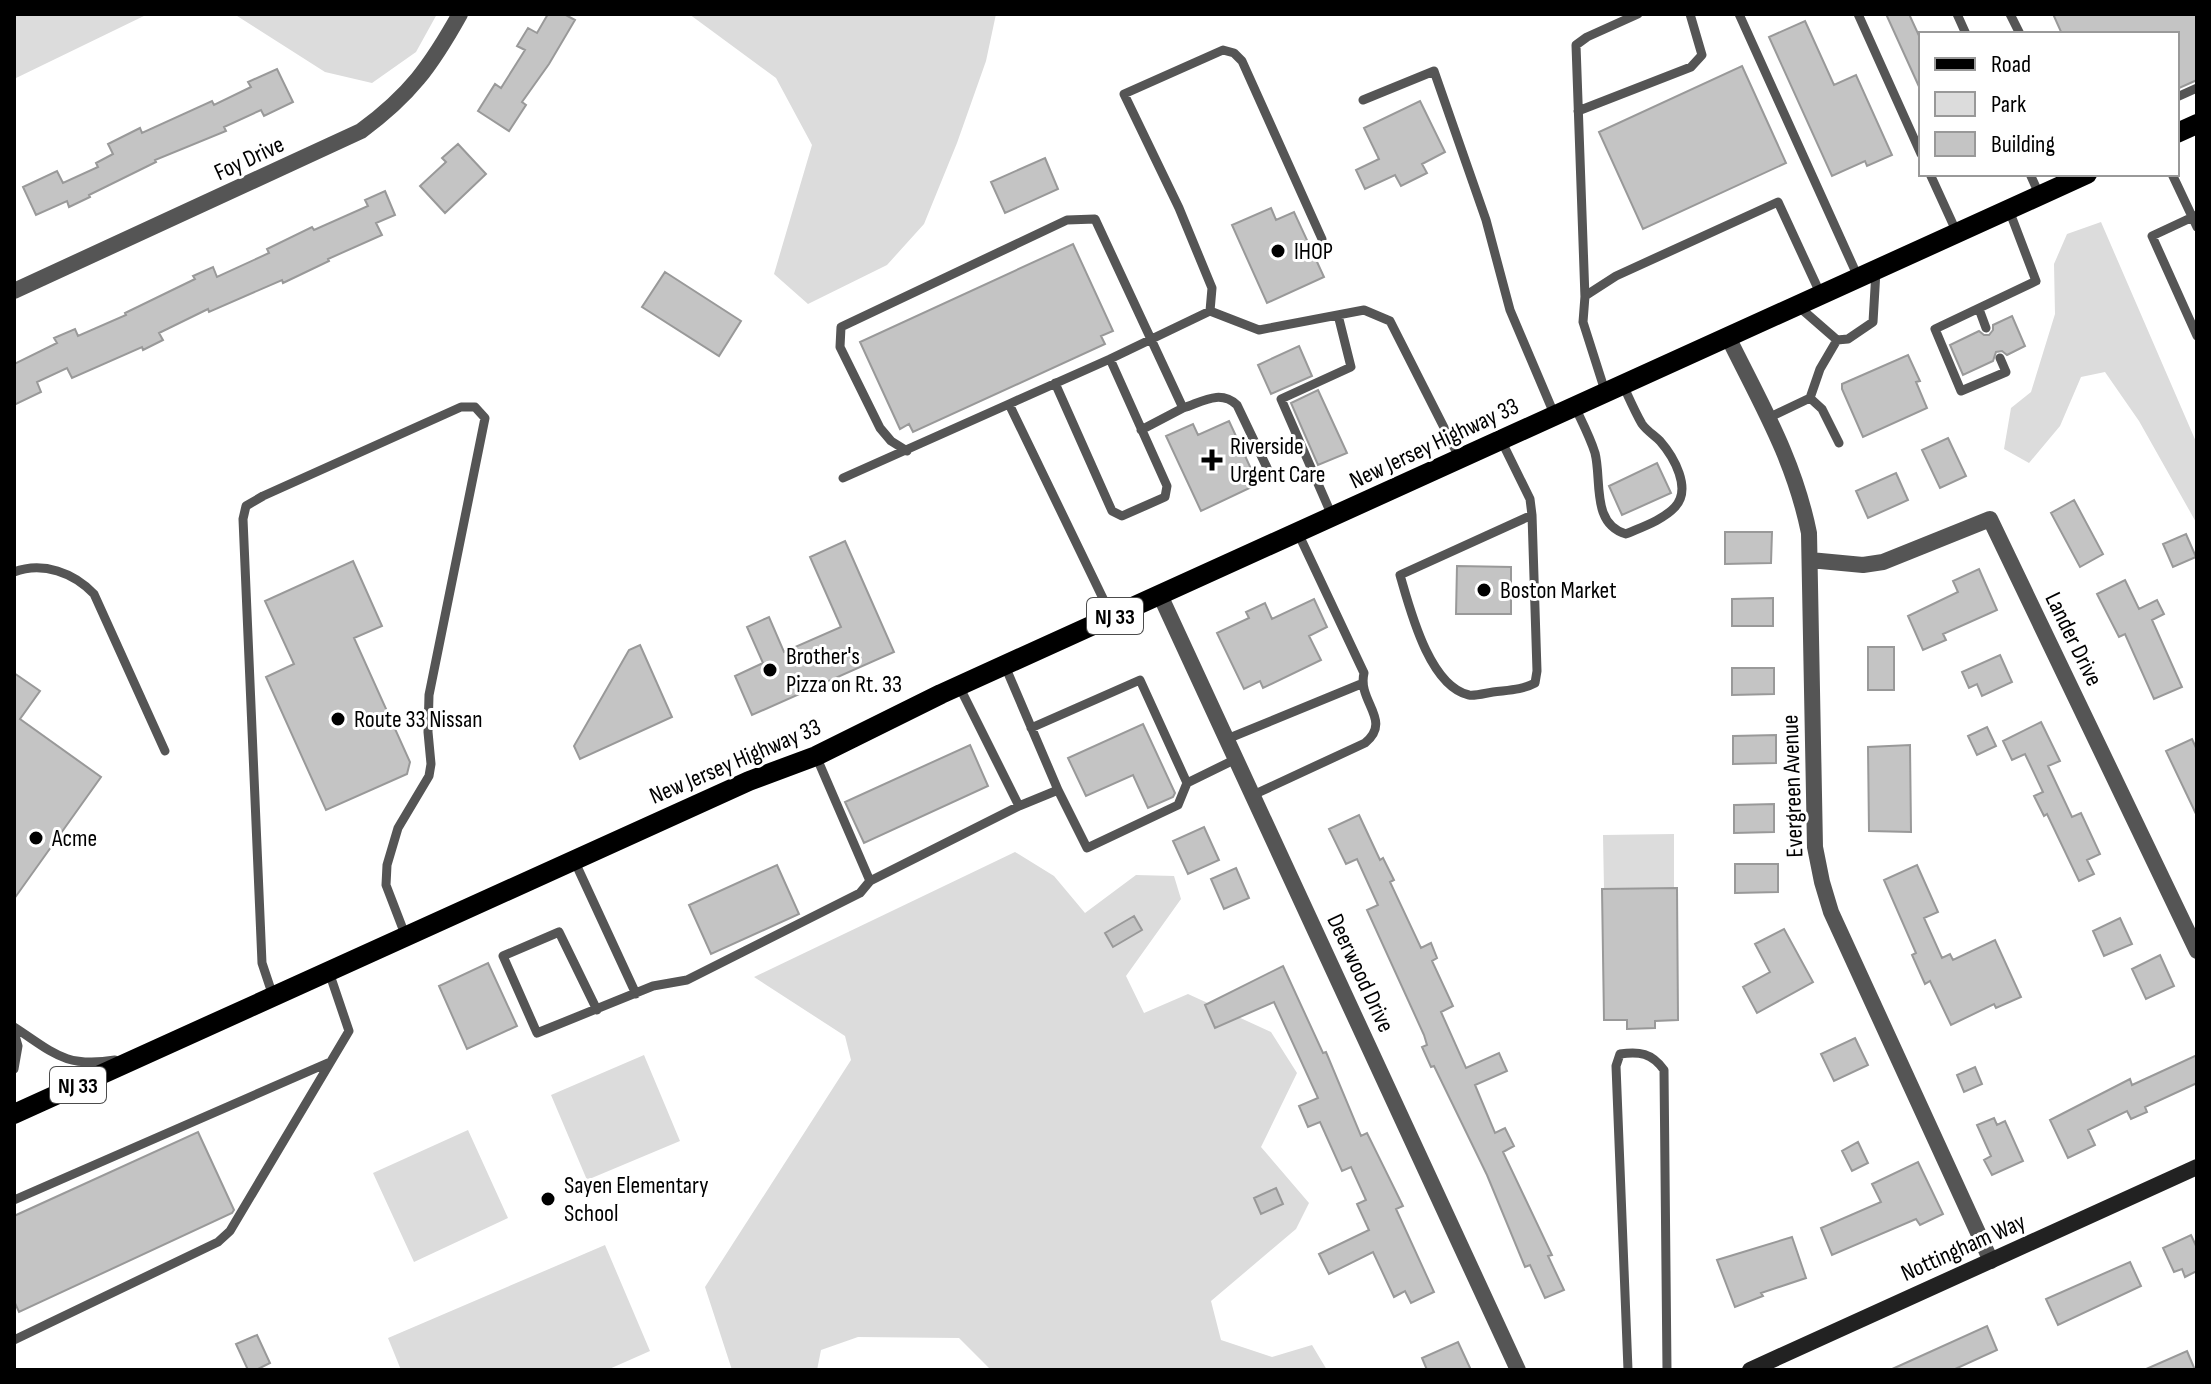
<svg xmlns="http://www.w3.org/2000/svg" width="2211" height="1384" font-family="'Sofia Sans Condensed',sans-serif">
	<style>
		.green { fill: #dcdcdc }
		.building { fill: #c4c4c4; stroke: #999; stroke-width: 2 }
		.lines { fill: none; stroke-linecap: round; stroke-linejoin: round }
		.lane { stroke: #555; stroke-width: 9 }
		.street { stroke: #555; stroke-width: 16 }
		.secondary { stroke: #222; stroke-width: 16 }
		.primary { stroke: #000; stroke-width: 20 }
		.poi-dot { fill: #000; stroke: #fff; stroke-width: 3 }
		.labels { text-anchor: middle; stroke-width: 6; stroke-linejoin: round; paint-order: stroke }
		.shield { fill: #fff; stroke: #4c4c4c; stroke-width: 2 }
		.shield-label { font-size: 22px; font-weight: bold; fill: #000 }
		.street-label { font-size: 24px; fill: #000; stroke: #fff }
		.poi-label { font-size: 24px; fill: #000; stroke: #fff; text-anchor: start }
	</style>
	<rect width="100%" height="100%" fill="#fff"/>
	<path class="green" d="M14,14H148L14,79Z
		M234,14H437L416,52L372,83L325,72Z
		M689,14H996L986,61L957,143L924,224L887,265L808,304L774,274L812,145L776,78Z
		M2101,222L2197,444V524L2139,421L2105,372L2081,377L2060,426L2029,463L2004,449L2011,408L2031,392L2055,314L2054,264L2067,234Z
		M1674,834V888L1604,889L1603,835Z
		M1015,852L1054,876L1085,913L1136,875L1174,876L1181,899L1126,976L1144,1013L1188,994L1271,1032L1297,1073L1261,1147L1309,1203L1296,1229L1211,1301L1221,1340L1272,1357L1312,1345L1327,1370H991L959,1338L858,1337L821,1350L817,1370H732L705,1287L851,1060L845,1036L754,977Z
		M644,1055L680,1141L587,1180L551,1095Z
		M468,1130L508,1218L414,1262L373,1173Z
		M605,1245L650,1351L607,1370H401L388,1338Z"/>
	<path class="building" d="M548,14H564L575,20L549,64L522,102L526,105L509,131L478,111L495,84L501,88L525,50L517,46L528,28L537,33Z
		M1886,14H1909L1921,40V91Z
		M2053,14H2197V80L2177,89V34H2062Z
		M1805,21L1834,85L1856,75L1892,155L1867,166L1865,161L1832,176L1769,37Z
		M1742,66L1786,163L1643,229L1599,132Z
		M277,69L293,102L264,116L261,110L224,127L226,131L155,160L156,162L89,195L90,197L69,207L67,201L36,215L23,187L57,171L63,183L98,167L96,163L113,154L108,144L140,128L142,133L212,101L214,105L251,87L248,82Z
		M1420,101L1445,152L1422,164L1427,173L1401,186L1395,175L1365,189L1356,170L1379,159L1364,128Z
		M458,144L486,174L445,213L420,186L446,162L442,158Z
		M1045,158L1058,189L1005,213L991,182Z
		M385,191L395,215L376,223L382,235L328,259L329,261L283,283L282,280L209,312L208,309L159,333L163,340L143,350L142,347L72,378L67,368L37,382L41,392L14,405V364L57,343L54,338L75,329L78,336L126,315L125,313L195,279L193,276L213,267L217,277L269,253L267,249L312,227L314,230L368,206L365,200Z
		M1271,208L1276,220L1294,212L1324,277L1267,303L1232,225Z
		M1073,244L1113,331L1101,336L1105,344L913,432L909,424L900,429L860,342Z
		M665,272L741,321L719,356L642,307Z
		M2012,316L2025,346L2007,355L2002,351L1996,352L1993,361L1963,375L1950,345L1979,331L1984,335H1989L1993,330V325Z
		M1299,346L1312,376L1271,394L1258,365Z
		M1908,355L1920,381L1916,382L1927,408L1863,437L1842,389V384Z
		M1318,390L1347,453L1318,465L1291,403Z
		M1229,421L1258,484L1201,511L1166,436L1193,424L1198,435Z
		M1948,438L1966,476L1940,488L1922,450Z
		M1657,463L1671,493L1622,515L1609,486Z
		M1896,473L1908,500L1868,518L1856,491Z
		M2074,500L2103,554L2080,567L2051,513Z
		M1725,532H1772L1771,563L1725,564Z
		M2186,534L2196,557L2173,567L2163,544Z
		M845,541L894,652L752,715L735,676L763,663L747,627L769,617L784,652L841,627L810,557Z
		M353,561L382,626L354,638L410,762L407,774L326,810L266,677L294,664L265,601Z
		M1457,566L1511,567V614H1456Z
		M1979,569L1997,610L1943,634L1946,640L1923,650L1908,616L1958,592L1953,581Z
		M2125,580L2139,609L2157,600L2164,614L2152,620L2182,687L2154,699L2125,634L2119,637L2097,594Z
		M1773,598V626H1732V599Z
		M1314,599L1327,627L1309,636L1321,660L1263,688L1260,681L1244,689L1217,633L1249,618L1246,612L1265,603L1272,619Z
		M640,645L672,717L580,759L574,746L629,650Z
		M1868,647H1894V690H1868Z
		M2000,655L2012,682L1982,696L1977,684L1969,688L1962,672Z
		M1732,668H1774V694L1732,695Z
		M14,673L40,691L20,719L101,777L14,899Z
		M2041,722L2060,761L2048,766L2072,817L2081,813L2100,854L2087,860L2094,874L2079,881L2047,814L2044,816L2034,796L2043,792L2025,754L2012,760L2003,741Z
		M1143,724L1175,793L1173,797L1148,808L1133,775L1086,796L1068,758Z
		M1987,727L1996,746L1977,755L1968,736Z
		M1776,735V763L1733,764V736Z
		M2192,739L2197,750V816L2166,751Z
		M970,745L988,786L864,843L845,802Z
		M1910,745L1911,832L1869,831L1868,747Z
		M1774,804V832L1734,833V805Z
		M1359,815L1380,860L1383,858L1394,880L1390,882L1421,948L1431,943L1437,958L1432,961L1453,1006L1441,1012L1466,1068L1499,1053L1507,1071L1475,1085L1495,1133L1505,1128L1514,1146L1503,1152L1552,1255L1548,1256L1564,1290L1545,1298L1530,1265L1525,1267L1487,1175L1434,1066L1431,1067L1422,1047L1427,1045L1424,1035L1367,910L1378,905L1357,859L1346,864L1329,829Z
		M1204,827L1219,860L1188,874L1173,841Z
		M1735,864H1778V892L1735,893Z
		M777,865L799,914L711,954L689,905Z
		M1917,865L1938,912L1924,918L1942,958L1950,954L1953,960L1995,940L2021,997L1996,1008L1994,1004L1951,1025L1930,981L1925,984L1912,955L1916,953L1884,880Z
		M1236,868L1249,898L1224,909L1211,879Z
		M1677,888L1678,1020L1655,1021V1028L1627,1029V1020H1604L1602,889Z
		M1134,916L1142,930L1113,947L1105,933Z
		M2120,918L2132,944L2104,956L2093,931Z
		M1784,929L1813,982L1757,1013L1743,987L1770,972L1755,944Z
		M2160,955L2174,986L2146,999L2132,969Z
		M488,963L517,1026L467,1049L439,986Z
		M1283,966L1323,1053L1326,1052L1361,1136L1367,1133L1403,1206L1396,1209L1434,1292L1411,1303L1405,1291L1394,1297L1373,1252L1329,1274L1319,1254L1369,1230L1357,1204L1366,1200L1351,1167L1342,1171L1320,1122L1308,1127L1299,1106L1318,1098L1274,1002L1215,1028L1205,1005Z
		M1855,1038L1868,1065L1834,1081L1821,1054Z
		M2197,1055V1083L2145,1107L2147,1112L2131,1119L2127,1111L2088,1130L2095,1145L2068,1158L2050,1120L2130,1079L2132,1085Z
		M1975,1067L1982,1084L1964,1092L1957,1075Z
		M1994,1118L1997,1125L2005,1121L2023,1161L1992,1175L1984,1160L1991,1156L1977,1125Z
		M198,1132L234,1210L232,1213L19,1312L14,1301V1216Z
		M1858,1142L1868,1163L1852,1171L1842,1151Z
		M1918,1162L1943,1214L1920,1225L1916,1219L1832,1255L1821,1228L1881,1202L1872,1184Z
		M1276,1188L1283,1204L1261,1214L1254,1198Z
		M2191,1235L2197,1248V1271L2185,1277L2182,1269L2174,1272L2163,1248Z
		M1792,1237L1806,1278L1761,1293L1763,1296L1735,1307L1717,1260Z
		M2130,1262L2141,1286L2058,1325L2046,1299Z
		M1987,1326L1997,1350L1953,1370H1890Z
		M257,1335L270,1363L256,1370H248L236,1344Z
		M1458,1342L1471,1370H1427L1422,1358Z
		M2187,1351L2195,1370H2144Z"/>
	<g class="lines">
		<path class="lane" d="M1739,14L1858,277
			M1858,14L1921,154
			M1957,14L1966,34
			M2010,14L2020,34
			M2177,97L2197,88
			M1363,100L1434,71L1486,220L1510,310L1555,416
			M1578,111L1691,67L1702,55L1690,14
			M1930,174L1957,233
			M2030,174L2040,196
			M2172,174L2197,227
			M2197,215L2152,236L2197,336
			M1585,298L1576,45L1587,37L1638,14
			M1798,306L1837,340
			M1979,309L1986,328
			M1210,311L1212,288L1179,208L1124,94L1223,50L1234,53L1242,61L1322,239
			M2000,358L2006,372L1961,391L1935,329L2036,281L2009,210
			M1055,383L1112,511L1122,516L1165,497L1167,486L1110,359
			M1605,391L1583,322L1585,296L1616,276L1778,202L1821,295
			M1810,398L1820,369L1837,340L1848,339L1873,322L1876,271
			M1575,407C1582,422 1590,437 1595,453C1602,480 1591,524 1626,534C1642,527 1663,520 1675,507C1692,489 1674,457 1660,441C1654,435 1647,431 1642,424C1635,412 1629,398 1623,385
			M1768,418L1810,398L1822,409L1839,443
			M1141,430L1183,408
			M1501,440L1530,499L1532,515L1537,671L1535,683C1522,690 1508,690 1493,692C1486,693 1475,696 1469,695C1429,686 1410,609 1400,575L1532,515
			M907,451L891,441L880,428L840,347L841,327L1067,220L1095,219L1183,408C1202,402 1220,389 1237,405L1269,472
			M843,478L1009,404
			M1333,518L1281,399L1351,367L1338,315
			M14,572C43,561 74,573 94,594L165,751
			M1112,617L1009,404L1110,359L1210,311L1259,330L1364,310L1390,321L1460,459
			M959,686L1019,806
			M1031,728L1140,680L1187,783L1236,759
			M1227,739L1361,684
			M816,756L870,881
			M1058,790L1087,848L1178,805L1187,783
			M1253,795L1365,743C1393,720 1357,702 1364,673L1298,533
			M574,860L636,994
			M273,996L262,963L243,519L246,506L263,496L461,407H475L485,418L429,695L428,732L431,764L429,776L398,828L387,865L386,885L406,937
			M597,1010L559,932L503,956L537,1033L653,986L687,980L860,893L870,881L1019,806L1058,790L1005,666
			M14,1027C54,1053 65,1068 115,1060
			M14,1032L18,1046L14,1069
			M14,1200L330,1062
			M14,1340L218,1242L230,1231L349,1031L329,972
			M1628,1370L1616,1066L1620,1054C1639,1051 1652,1053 1664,1070L1667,1370"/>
		<path class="street" d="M14,291L361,131C410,95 431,66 460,14
			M1728,337C1761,404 1794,459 1809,533L1815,847L1822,882L1831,912L1991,1261
			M1810,560L1863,565L1883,562L1990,519L2197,951
			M1160,595L1518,1370"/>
		<path class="secondary" d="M1750,1370L2197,1167"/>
		<path class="primary" d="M2177,133L2197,124
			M14,1114L749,781L816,756L941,694L2087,174"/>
	</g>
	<g class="poi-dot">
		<circle cx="1278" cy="251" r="8"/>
		<path d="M1208 448h8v8h8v8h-8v8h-8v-8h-8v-8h8z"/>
		<circle cx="1484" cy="590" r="8"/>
		<circle cx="770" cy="670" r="8"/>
		<circle cx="338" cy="719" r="8"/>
		<circle cx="36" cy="838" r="8"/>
		<circle cx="548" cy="1199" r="8"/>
	</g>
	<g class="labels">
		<g class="shield">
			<rect x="1087" y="598" width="56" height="36" rx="6"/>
			<rect x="50" y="1067" width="56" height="36" rx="6"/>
		</g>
		<g class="shield-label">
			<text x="1115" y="624">NJ 33</text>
			<text x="78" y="1093">NJ 33</text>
		</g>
		<g class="street-label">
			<text transform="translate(249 158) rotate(-25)" y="8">Foy Drive</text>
			<text transform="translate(1434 443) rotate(-25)" y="8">New Jersey Highway 33</text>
			<text transform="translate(2074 639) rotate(64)" y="8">Lander Drive</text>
			<text transform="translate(735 761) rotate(-23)" y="8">New Jersey Highway 33</text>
			<text transform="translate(1792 786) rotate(-92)" y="8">Evergreen Avenue</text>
			<text transform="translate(1361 973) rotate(65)" y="8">Deerwood Drive</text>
			<text transform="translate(1963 1247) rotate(-24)" y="8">Nottingham Way</text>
		</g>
		<g class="poi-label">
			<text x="1294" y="259">IHOP</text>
			<text x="1230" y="454">Riverside<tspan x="1230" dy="28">Urgent Care</tspan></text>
			<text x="1500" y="598">Boston Market</text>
			<text x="786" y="664">Brother's<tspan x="786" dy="28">Pizza on Rt. 33</tspan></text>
			<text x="354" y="727">Route 33 Nissan</text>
			<text x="52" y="846">Acme</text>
			<text x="564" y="1193">Sayen Elementary<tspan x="564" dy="28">School</tspan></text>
		</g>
	</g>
	<rect width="2211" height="1384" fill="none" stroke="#000000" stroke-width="32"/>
	<rect x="1919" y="32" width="260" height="144" fill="#ffffff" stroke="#999999" stroke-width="2"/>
	<rect x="1935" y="58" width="40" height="12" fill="#000000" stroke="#999999" stroke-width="2"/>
	<text x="1991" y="72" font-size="24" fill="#000000">Road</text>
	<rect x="1935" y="92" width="40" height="24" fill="#dcdcdc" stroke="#999999" stroke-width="2"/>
	<text x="1991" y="112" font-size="24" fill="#000000">Park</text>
	<rect x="1935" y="132" width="40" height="24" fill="#c4c4c4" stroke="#999999" stroke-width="2"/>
	<text x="1991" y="152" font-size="24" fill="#000000">Building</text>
</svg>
